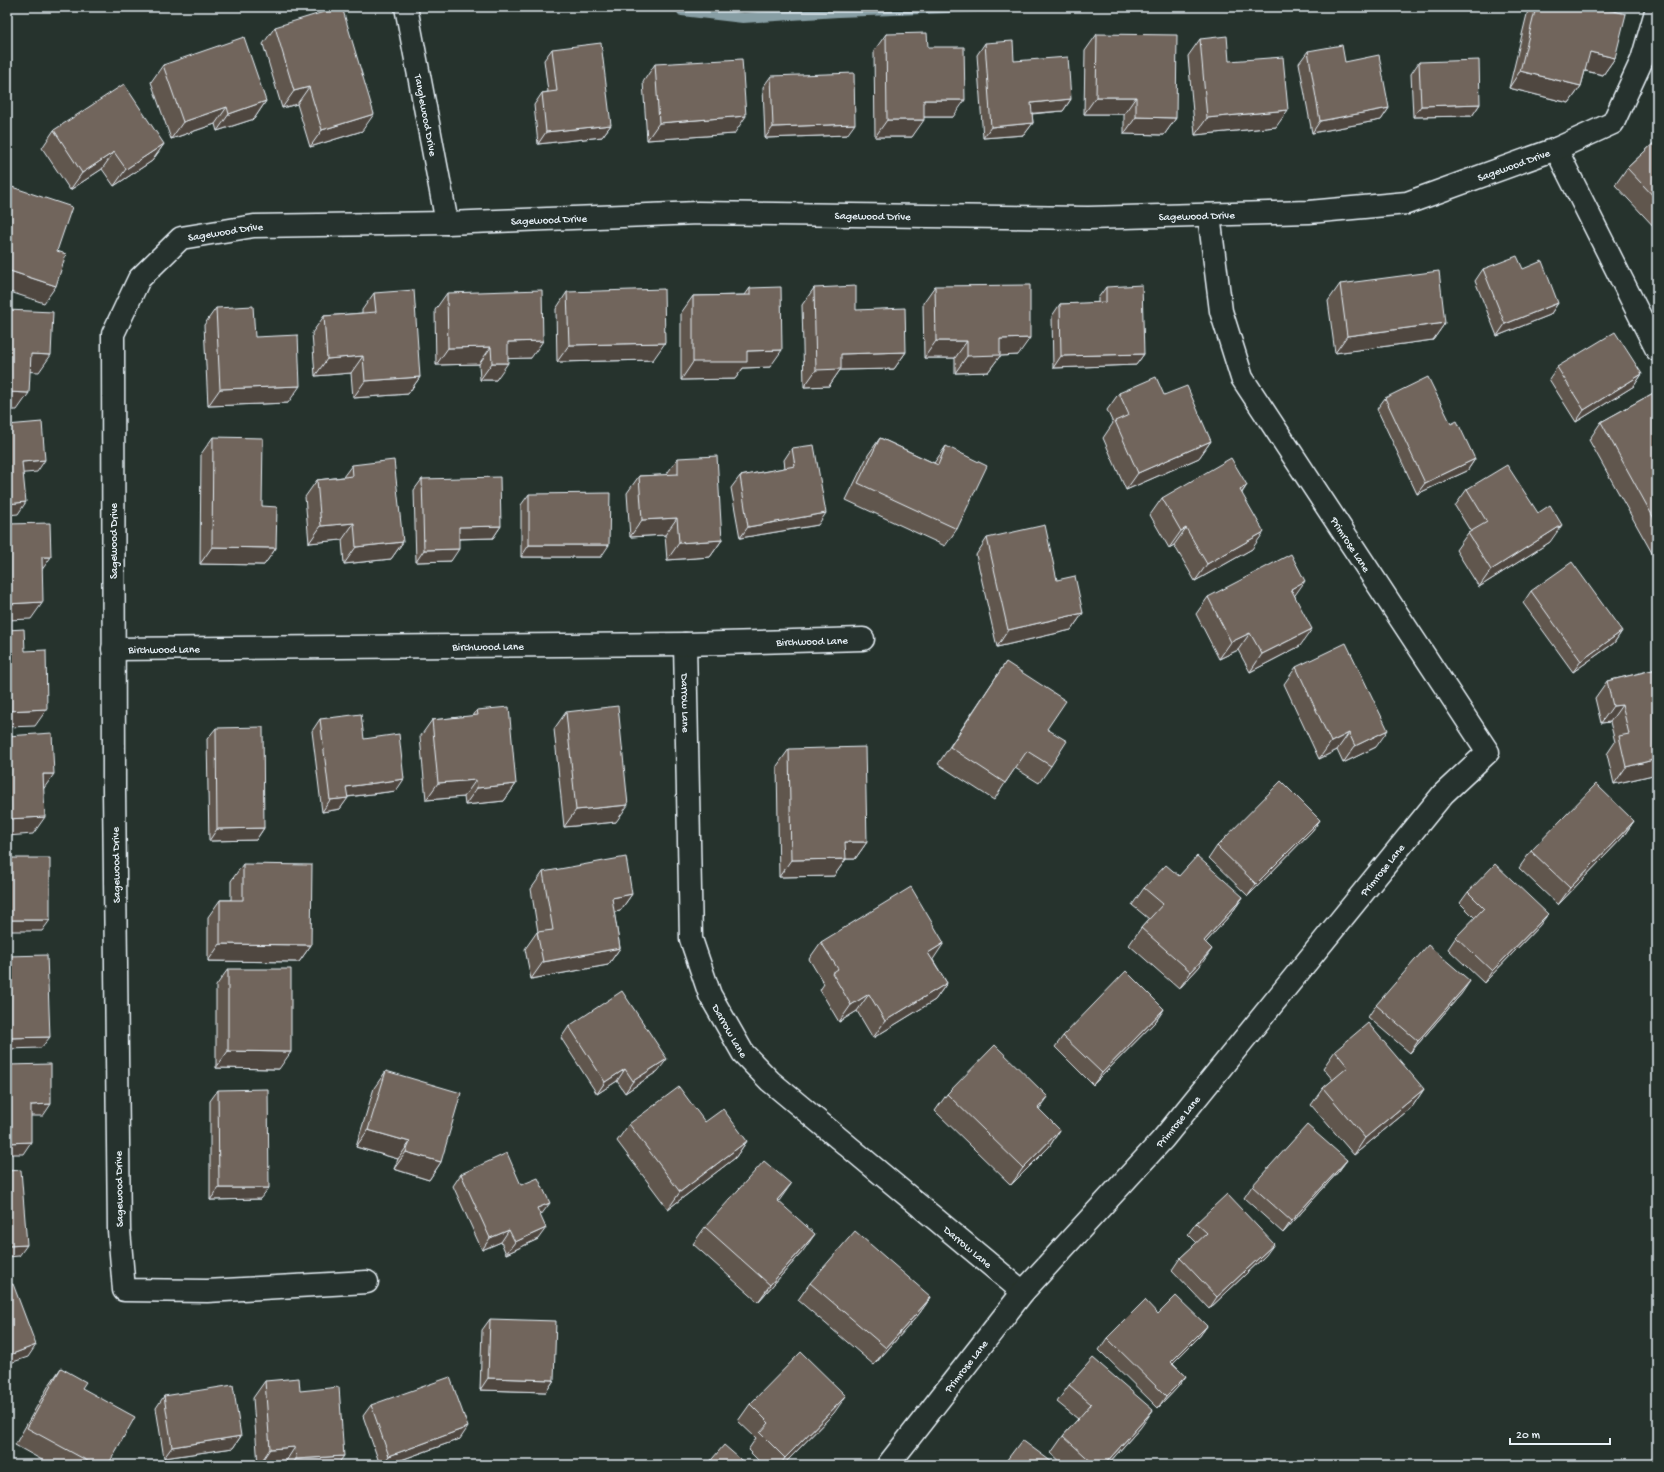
<svg xmlns="http://www.w3.org/2000/svg" width="1664" height="1472" font-family="'Gochi Hand',sans-serif">
	<style>
		.lines { fill: none; stroke-linecap: round; stroke-linejoin: round }
		.stream { stroke: #879ea4; stroke-width: 10 }
		.street-casing { stroke: #e8f1f8; stroke-width: 25 }
		.street { stroke: #26332d; stroke-width: 22 }
		.wall { fill: #61574e; stroke: #e8f1f8 }
		.shaded-wall { fill: #4f4740; stroke: #e8f1f8 }
		.building { fill: #71655b; stroke: #e8f1f8 }
		.labels { text-anchor: middle; stroke-width: 4; stroke-linejoin: round; paint-order: stroke }
		.street-label { font-size: 11px; fill: #e8f1f8; stroke: #26332d }
	</style>
	<rect width="100%" height="100%" fill="#26332d"/>
	<filter id="ink" filterUnits="userSpaceOnUse"><feTurbulence type="fractalNoise" baseFrequency=".025" numOctaves="2"/><feDisplacementMap in="SourceGraphic" scale="8" xChannelSelector="R" yChannelSelector="G"/><feConvolveMatrix kernelMatrix="1 2 1 2 8 2 1 2 1" color-interpolation-filters="sRGB"/></filter>
	<g filter="url(#ink)">
		<g class="lines">
			<path class="stream" d="M680,7L682,11L743,18L838,12L978,7"/>
			<defs>
				<g id="street">
					<path id="s1" d="M406,7L447,223"/>
					<path d="M1556,149L1657,350"/>
					<path id="s2" d="M685,644L691,939L710,995L743,1053L770,1081L1023,1292"/>
					<path id="s3" d="M113,649L685,644L863,639"/>
					<path id="s4" d="M367,1282L207,1291L124,1290L119,1230L114,789L113,334L139,279L181,238L254,226L447,223L698,213L1088,218L1309,212L1407,203L1556,149L1613,123L1642,60L1657,8"/>
					<path id="s5" d="M888,1465L1023,1292L1163,1139L1443,794L1488,752L1242,378L1221,311L1209,215"/>
				</g>
			</defs>
			<use href="#street" class="street-casing"/>
			<use href="#street" class="street"/>
		</g>
		<path class="wall" d="M1530,7H1598L1615,58L1603,75L1585,71L1581,86L1569,103L1509,88L1528,10Z
			M275,27L362,131L310,147L297,104L282,108L263,44Z
			M886,34L928,47L953,117H924L912,137H875L874,51Z
			M1097,34L1176,118L1164,135L1124,134V114H1084L1085,51Z
			M1200,39L1229,61L1276,127L1195,135L1188,56Z
			M985,43L1014,61L1071,99L1063,111L1032,114L1033,123L1024,135L983,138L977,55Z
			M552,49L611,125L602,137L538,144L534,105L542,93L548,92L544,60Z
			M1308,51L1345,62L1389,108L1381,120L1312,133L1299,63Z
			M1419,62L1480,104L1472,116L1413,117L1411,74Z
			M655,64L734,134L647,140L643,82Z
			M163,65L266,101L254,119L217,131L215,124L171,139L151,82Z
			M771,76L847,135L765,138L763,87Z
			M54,130L164,144L152,161L114,186L102,169L70,190L42,148Z
			M1657,140V230L1615,185L1627,168Z
			M1483,269H1523L1558,303L1550,315L1497,336L1475,281Z
			M1340,284L1445,323L1433,340L1335,353L1328,301Z
			M935,286L1018,355L1000,356L988,372L955,373V358H924L923,303Z
			M1106,287L1144,354L1136,365L1053,368L1052,316L1060,304L1098,303V298Z
			M750,288L770,367L743,368L735,379L681,380V313L693,296L745,295Z
			M814,288L856,310L906,352L894,369L840,370L829,386L804,387L802,305Z
			M567,292L653,360L557,362L556,309Z
			M374,293L420,377L408,394L353,398L351,373L315,376L312,333L324,316L362,313V310Z
			M447,293L531,358H508L496,380H480L479,364L436,365L435,310Z
			M216,308L255,337L288,403L208,406L204,325Z
			M1557,367L1642,374L1634,386L1576,422L1549,379Z
			M1657,391V562L1589,440L1601,422Z
			M1119,393L1164,395L1211,441L1199,458L1126,490L1103,438L1113,423L1107,410Z
			M1385,398L1451,424L1475,459L1467,471L1417,494L1377,409Z
			M213,437L262,506L276,548L264,565L200,564L201,454Z
			M880,438L934,463L946,446L957,529L945,546L846,500L868,455Z
			M792,448L818,525L740,538L731,488L740,476L785,468L784,460Z
			M678,458L722,540L710,557L667,560L665,535L630,537L627,493L639,476L666,475Z
			M352,465L403,542L391,559L344,564L342,540L309,543L305,497L317,480L343,477Z
			M422,479L501,526L493,538L459,539L451,561L416,562L414,490Z
			M1247,485L1242,493L1252,549L1195,581L1174,545L1169,548L1150,515L1162,498Z
			M1467,489L1550,542L1479,587L1456,550L1468,533L1471,532L1455,506Z
			M529,494L601,557H521V505Z
			M987,538L1057,580L1083,613L1071,630L997,647L976,555Z
			M1531,591L1622,631L1614,643L1573,672L1523,603Z
			M1295,596L1300,646L1250,672L1238,650L1219,659L1196,614L1208,597Z
			M1006,662L1047,729L1051,766L1039,783L1015,768L994,800L938,764Z
			M1296,667L1376,747L1343,763L1337,750L1319,759L1284,684Z
			M1657,669V774L1614,784L1607,754L1615,742L1610,722L1601,723L1595,698L1607,681Z
			M477,710L516,784L504,801L465,805L464,797L426,800L420,737L432,720L473,716Z
			M566,712L616,822L564,827L554,729Z
			M320,719L364,739L396,791L348,797L340,809L322,812L312,731Z
			M216,728L264,828L256,840L209,841L207,739Z
			M789,749L867,842L855,859H846L834,876L779,877L777,766Z
			M1320,820L1312,831L1248,896L1209,858L1217,846Z
			M1634,821L1622,838L1558,905L1519,868L1531,851Z
			M243,864L311,945L299,962L208,961V917L220,900H231V881Z
			M543,872L632,894L620,911L614,912L620,948L608,965L531,979L525,949L537,932H538L531,889Z
			M1179,876L1243,897L1231,914L1205,943L1200,966L1179,989L1129,945L1141,928L1149,919L1132,905L1144,888Z
			M1468,892L1540,925L1484,983L1448,949L1456,937L1475,918L1460,903Z
			M821,942L933,960L947,983L935,1000L873,1038L857,1011L839,1022L820,990L824,984L809,959Z
			M228,969L279,1069L216,1068V986Z
			M1462,993L1410,1053L1368,1017L1376,1005Z
			M1164,1009L1156,1021L1093,1085L1055,1047L1063,1036Z
			M569,1026L658,1071L625,1093L617,1081L597,1094L561,1038Z
			M1335,1051L1424,1089L1412,1107L1354,1155L1311,1105L1323,1088L1333,1080L1323,1068Z
			M386,1071L441,1162L429,1180L394,1169L398,1159L356,1147L374,1088Z
			M218,1090L260,1199L210,1200V1101Z
			M947,1094L1040,1110L1060,1130L1049,1147L1011,1185L935,1111Z
			M705,1122L747,1141L735,1158L668,1209L617,1141L629,1124Z
			M1347,1160L1338,1172L1283,1233L1244,1198L1252,1186Z
			M461,1174L521,1185L541,1215H540L538,1239L506,1254L501,1242L482,1250L453,1186Z
			M779,1202L803,1251L758,1302L693,1244L705,1227Z
			M1196,1223L1266,1255L1209,1309L1172,1270L1180,1258L1197,1243L1188,1234Z
			M810,1283L931,1297L919,1314L874,1365L798,1300Z
			M1158,1314L1207,1326L1199,1337L1173,1363L1186,1376L1177,1388L1158,1408L1099,1350L1107,1338Z
			M490,1319L554,1380L546,1392L480,1390L482,1330Z
			M61,1368L82,1388L108,1465H51L15,1445L49,1385Z
			M265,1381L300,1391L337,1465H284V1464L258,1465L253,1398Z
			M1069,1385L1141,1427L1107,1465H1064L1051,1453L1063,1436L1078,1419L1057,1402Z
			M164,1396L241,1436L233,1448L164,1458L156,1408Z
			M750,1404L834,1413L783,1465H763L748,1450L756,1438L738,1421Z
			M371,1405L460,1439L387,1465H380L363,1416Z"/>
		<path class="shaded-wall" d="M1590,52L1615,58L1603,75L1578,69Z
			M1520,71L1581,86L1569,103L1509,88Z
			M309,87L297,104L282,108L294,91Z
			M1096,97H1136L1124,114H1084Z
			M1071,99L1063,111L1023,114L1031,103Z
			M924,100H965L953,117H912Z
			M266,101L254,119L217,131L229,114Z
			M1480,104L1472,116L1413,117L1421,106Z
			M227,107L215,124L171,139L183,122Z
			M1389,108L1381,120L1312,133L1320,121Z
			M1288,110L1276,127L1195,135L1207,118Z
			M374,114L362,131L310,147L322,130Z
			M746,116L734,134L647,140L659,123Z
			M1136,117L1176,118L1164,135L1124,134Z
			M887,120H924L912,137H875Z
			M1033,123L1024,135L983,138L991,127Z
			M855,124L847,135L765,138L773,127Z
			M611,125L602,137L538,144L546,132Z
			M164,144L152,161L114,186L126,169Z
			M114,152L102,169L70,190L82,173Z
			M7,270L56,286L44,303L7,291Z
			M1558,303L1550,315L1497,336L1505,324Z
			M1445,323L1433,340L1335,353L1347,336Z
			M1030,338L1018,355L1000,356L988,372L955,373L967,356L1000,339Z
			M543,341L531,358L496,359L508,342Z
			M936,341H967L955,358H924Z
			M665,343L653,360L557,362L569,345Z
			M491,347L479,364L436,365L448,348Z
			M782,350L770,367L743,368L735,379L681,380L693,362L747,351Z
			M906,352L894,369L840,370L829,386L804,387L816,370L841,354Z
			M31,354L51,355L39,372L19,371Z
			M1144,354L1136,365L1053,368L1061,356Z
			M363,356L351,373L315,376L327,359Z
			M492,363H508L496,380H480Z
			M1642,374L1634,386L1576,422L1584,410Z
			M420,377L408,394L353,398L365,381Z
			M300,386L288,403L208,406L220,389Z
			M7,392L29,393L17,410H7Z
			M1211,441L1199,458L1126,490L1138,473Z
			M1475,459L1467,471L1417,494L1425,483Z
			M45,460L37,472L14,474L22,462Z
			M1247,485L1235,502L1240,490Z
			M26,502L18,514L7,515V504Z
			M826,513L818,525L740,538L748,527Z
			M677,518L665,535L630,537L642,520Z
			M354,523L342,540L309,543L321,526Z
			M1562,525L1550,542L1479,587L1491,570Z
			M501,526L493,538L451,539L459,527Z
			M1186,528L1174,545L1169,548L1181,531Z
			M1264,532L1252,549L1195,581L1207,564Z
			M722,540L710,557L667,560L679,543Z
			M403,542L391,559L344,564L356,547Z
			M529,545H609L601,557H521Z
			M212,547L276,548L264,565L200,564Z
			M459,549L451,561L416,562L424,550Z
			M42,557H51L39,574Z
			M1305,581L1293,598L1291,589Z
			M43,602L31,619L7,620V604Z
			M1083,613L1071,630L997,647L1008,630Z
			M1312,629L1300,646L1250,672L1262,654Z
			M1622,631L1614,643L1573,672L1581,661Z
			M1250,633L1238,650L1219,659L1231,642Z
			M1622,705L1610,722L1601,723L1613,706Z
			M47,709L35,726L7,727V711Z
			M1388,730L1376,747L1343,763L1355,746Z
			M1349,733L1337,750L1319,759L1331,742Z
			M1657,759V774L1614,784L1626,767Z
			M43,774H54L42,791Z
			M404,779L396,791L338,798L346,787Z
			M476,780L464,797L426,800L438,783Z
			M516,784L504,801L465,805L477,788Z
			M348,798L340,809L322,812L330,800Z
			M628,805L616,822L564,827L576,810Z
			M45,817L33,834L7,836V819Z
			M1320,820L1312,831L1248,896L1256,884Z
			M1634,821L1622,838L1558,905L1570,888Z
			M264,828L256,840L209,841L217,829Z
			M845,842H867L855,859H833Z
			M846,859L834,876L779,877L791,860Z
			M632,894L620,911L600,915L612,898Z
			M1243,897L1231,914L1192,958L1204,941Z
			M1548,914L1540,925L1484,983L1492,971Z
			M7,920H50L42,931H7Z
			M944,943L932,961L928,953Z
			M220,944L311,945L299,962L208,961Z
			M620,948L608,965L531,979L543,962Z
			M1212,949L1200,966L1179,989L1191,972Z
			M1470,981L1462,993L1410,1053L1418,1041Z
			M947,983L935,1000L873,1038L885,1021Z
			M869,994L857,1011L839,1022L851,1005Z
			M1164,1009L1156,1021L1093,1085L1102,1073Z
			M50,1037L41,1048L7,1049V1038Z
			M228,1051L291,1052L279,1069L216,1068Z
			M667,1059L658,1071L625,1093L633,1081Z
			M625,1069L617,1081L597,1094L605,1082Z
			M1424,1089L1412,1107L1354,1155L1365,1138Z
			M1048,1097L1036,1114L1038,1108Z
			M51,1104L43,1116H23L31,1105Z
			M368,1130L410,1142L398,1159L356,1147Z
			M1060,1130L1049,1147L1011,1185L1023,1168Z
			M747,1141L735,1158L668,1209L680,1192Z
			M31,1142L23,1154H7V1143Z
			M406,1152L441,1162L429,1180L394,1169Z
			M1347,1160L1338,1172L1283,1233L1291,1221Z
			M791,1184L779,1201L777,1200Z
			M219,1188H269L260,1199L210,1200Z
			M550,1203L541,1215L529,1220L537,1208Z
			M546,1228L538,1239L506,1254L515,1242Z
			M509,1230L501,1242L482,1250L490,1238Z
			M815,1234L803,1251L758,1302L770,1285Z
			M1274,1244L1266,1255L1209,1309L1217,1297Z
			M27,1245L19,1256L7,1257V1246Z
			M931,1297L919,1314L874,1365L886,1348Z
			M1207,1326L1199,1337L1163,1373L1171,1362Z
			M36,1345L28,1357L7,1364V1356Z
			M1186,1376L1177,1388L1158,1408L1166,1396Z
			M488,1378L554,1380L546,1392L480,1390Z
			M846,1396L834,1413L783,1465H780L785,1458Z
			M1153,1410L1141,1427L1107,1465H1104Z
			M468,1427L460,1439L387,1465H382L389,1456Z
			M241,1436L233,1448L164,1458L172,1447Z
			M295,1447L284,1464L259,1465L270,1449Z
			M344,1456L337,1465H292L296,1459Z"/>
		<path class="building" d="M340,7H342L374,114L322,130L309,87L294,91L275,27Z
			M1536,7H1598L1626,14L1615,58L1590,52L1581,86L1520,71Z
			M927,33L928,47H964L965,100H924V120H887L886,34Z
			M1097,34L1177,35L1176,118L1136,117V97H1096Z
			M1227,36L1229,61L1283,57L1288,110L1207,118L1200,39Z
			M244,37L266,101L229,114L227,107L183,122L163,65Z
			M1013,41L1014,61L1068,57L1071,99L1031,103L1033,123L991,127L985,43Z
			M601,43L611,125L546,132L542,93L557,91L552,49Z
			M1342,45L1345,62L1379,55L1389,108L1320,121L1308,51Z
			M742,59L746,116L659,123L655,64Z
			M1479,60L1480,104L1421,106L1419,62Z
			M854,73L855,124L773,127L771,76Z
			M124,84L164,144L126,169L114,152L82,173L54,130Z
			M1657,140V200L1627,168Z
			M9,186L72,207L57,251L66,254L56,286L7,270V191Z
			M1517,256L1523,269L1542,261L1558,303L1505,324L1483,269Z
			M1439,271L1445,323L1347,336L1340,284Z
			M1030,285V338L1000,339V355L967,356V341H936L935,286Z
			M1142,285L1144,354L1061,356L1060,304L1106,302V287Z
			M856,286V310L905,308L906,352L841,354V369L816,370L814,288Z
			M781,287L782,350L747,351V362H693V296L750,295V288Z
			M664,289L665,343L569,345L567,292Z
			M414,290L420,377L365,381L363,356L327,359L324,316L376,312L374,293Z
			M542,290L543,341L508,342V363H492L491,347L448,348L447,293Z
			M253,306L255,337L298,335L300,386L220,389L216,308Z
			M7,310L53,312L51,355L31,354L29,393L7,392Z
			M1615,332L1642,374L1584,410L1557,367Z
			M1156,377L1164,395L1187,386L1211,441L1138,473L1115,421L1129,415L1119,393Z
			M1428,377L1451,424L1457,421L1475,459L1425,483L1385,398Z
			M1657,391V524L1601,422Z
			M42,422L45,460L22,462L26,502L7,504V425Z
			M213,437L263,438L262,506L277,507L276,548L212,547Z
			M880,438L938,465L946,446L987,466L957,529L858,483Z
			M814,445L826,513L748,527L740,476L795,466L792,448Z
			M717,456L722,540L679,543L677,518L642,520L639,476L678,474V458Z
			M1231,458L1247,485L1240,490L1264,532L1207,564L1186,528L1181,531L1162,498Z
			M394,460L403,542L356,547L354,523L321,526L317,480L353,476L352,465Z
			M1507,465L1538,513L1550,505L1562,525L1491,570L1468,533L1487,522L1467,489Z
			M500,477L501,526L459,527V549L424,550L422,479Z
			M610,493L609,545H529V494Z
			M50,523L51,557H42L43,602L7,604V524Z
			M1045,525L1057,580L1075,576L1083,613L1008,630L987,538Z
			M1291,554L1305,581L1291,589L1312,629L1262,654L1250,633L1231,642L1208,597Z
			M1572,562L1622,631L1581,661L1531,591Z
			M24,629L25,651L46,650L47,709L7,711V630Z
			M1346,643L1388,730L1355,746L1349,733L1331,742L1296,667Z
			M1006,662L1066,701L1047,729L1067,741L1051,766L1027,751L1005,783L950,747Z
			M1657,669V759L1626,767L1619,736L1629,734L1622,705L1613,706L1607,681Z
			M618,706L628,805L576,810L566,712Z
			M509,707L516,784L477,788L476,780L438,783L432,720L478,715L477,710Z
			M361,714L364,739L399,734L404,779L346,787L348,798L330,800L320,719Z
			M263,727L264,828L217,829L216,728Z
			M52,733L54,774H43L45,817L7,819V736Z
			M865,747L867,842H845L846,859L791,860L789,749Z
			M1281,781L1320,820L1256,884L1217,846Z
			M1596,784L1634,821L1570,888L1531,851Z
			M1197,856L1243,897L1204,941L1212,949L1191,972L1141,928L1163,904L1144,888L1166,865L1179,876Z
			M626,857L632,894L612,898L620,948L543,962L537,932L553,930L543,872Z
			M7,858H50V920H7Z
			M243,864L312,865L311,945L220,944V900H243Z
			M1495,864L1548,914L1492,971L1456,937L1484,908L1468,892Z
			M911,887L944,943L928,953L947,983L885,1021L869,994L851,1005L832,973L838,969L821,942Z
			M1428,945L1470,981L1418,1041L1376,1005Z
			M47,955L50,1037L7,1038V956Z
			M228,969H291V1052L228,1051Z
			M1126,971L1164,1009L1102,1073L1063,1036Z
			M622,991L667,1059L633,1081L625,1069L605,1082L569,1026Z
			M1368,1023L1424,1089L1365,1138L1323,1088L1348,1067L1335,1051Z
			M995,1045L1048,1097L1038,1108L1060,1130L1023,1168L947,1094Z
			M51,1064V1104L31,1105V1142L7,1143V1065Z
			M386,1071L461,1093L441,1162L406,1152L410,1142L368,1130Z
			M679,1087L705,1122L723,1109L747,1141L680,1192L629,1124Z
			M268,1089L269,1188H219L218,1090Z
			M1307,1125L1347,1160L1291,1221L1252,1186Z
			M507,1153L521,1185L538,1178L550,1203L537,1208L546,1228L515,1242L509,1230L490,1238L461,1174Z
			M764,1161L791,1184L777,1200L815,1234L770,1285L705,1227Z
			M21,1170L27,1245L7,1246V1171Z
			M1227,1194L1274,1244L1217,1297L1180,1258L1207,1233L1196,1223Z
			M855,1231L931,1297L886,1348L810,1283Z
			M13,1284L36,1345L7,1356V1286Z
			M1176,1296L1207,1326L1171,1362L1186,1376L1166,1396L1107,1338L1145,1300L1158,1314Z
			M490,1319L556,1321L554,1380L488,1378Z
			M801,1352L846,1396L785,1458L760,1433L769,1423L750,1404Z
			M1093,1358L1153,1410L1104,1465H1095L1063,1436L1091,1404L1069,1385Z
			M61,1368L86,1382L82,1388L135,1417L108,1465H95L27,1428Z
			M450,1377L468,1427L389,1456L371,1405Z
			M299,1378L300,1391L339,1387L344,1456L296,1459L295,1447L270,1449L265,1381Z
			M233,1385L241,1436L172,1447L164,1396Z
			M1022,1440L1056,1465H1003Z
			M724,1445L747,1465H707Z"/>
	</g>
	<g class="labels">
		<g class="street-label">
			<text dy="4" stroke="none"><textPath href="#s1" startOffset="110">Tanglewood Drive</textPath></text>
			<text dy="4" stroke="none"><textPath href="#s4" startOffset="2660">Sagewood Drive</textPath></text>
			<text dy="4" stroke="none"><textPath href="#s4" startOffset="2012">Sagewood Drive</textPath></text>
			<text dy="4" stroke="none"><textPath href="#s4" startOffset="2336">Sagewood Drive</textPath></text>
			<text dy="4" stroke="none"><textPath href="#s4" startOffset="1688">Sagewood Drive</textPath></text>
			<text dy="4" stroke="none"><textPath href="#s4" startOffset="1364">Sagewood Drive</textPath></text>
			<text transform="translate(113 541) rotate(-90)" y="4">Sagewood Drive</text>
			<text transform="translate(1351 544) rotate(57)" y="4">Primrose Lane</text>
			<text dy="4" stroke="none"><textPath href="#s3" startOffset="699">Birchwood Lane</textPath></text>
			<text dy="4" stroke="none"><textPath href="#s3" startOffset="375">Birchwood Lane</textPath></text>
			<text dy="4" stroke="none"><textPath href="#s3" startOffset="51">Birchwood Lane</textPath></text>
			<text dy="4" stroke="none"><textPath href="#s2" startOffset="59">Darrow Lane</textPath></text>
			<text transform="translate(115 865) rotate(-91)" y="4">Sagewood Drive</text>
			<text dy="4" stroke="none"><textPath href="#s5" startOffset="774">Primrose Lane</textPath></text>
			<text dy="4" stroke="none"><textPath href="#s2" startOffset="395">Darrow Lane</textPath></text>
			<text dy="4" stroke="none"><textPath href="#s5" startOffset="450">Primrose Lane</textPath></text>
			<text transform="translate(118 1189) rotate(-91)" y="4">Sagewood Drive</text>
			<text dy="4" stroke="none"><textPath href="#s2" startOffset="718">Darrow Lane</textPath></text>
			<text dy="4" stroke="none"><textPath href="#s5" startOffset="126">Primrose Lane</textPath></text>
		</g>
	</g>
	<rect width="1664" height="1472" fill="none" stroke="#26332d" stroke-width="24"/>
	<rect x="12" y="12" width="1640" height="1448" fill="none" stroke="#e8f1f8" stroke-width="1.5" filter="url(#ink)"/>
	<path d="M1510 1438v6h100v-6" fill="none" stroke="#e8f1f8" stroke-width="2"/>
	<text x="1516" y="1438" font-size="12" fill="#e8f1f8" stroke="#26332d" stroke-width="3" paint-order="stroke">20 m</text>
</svg>
